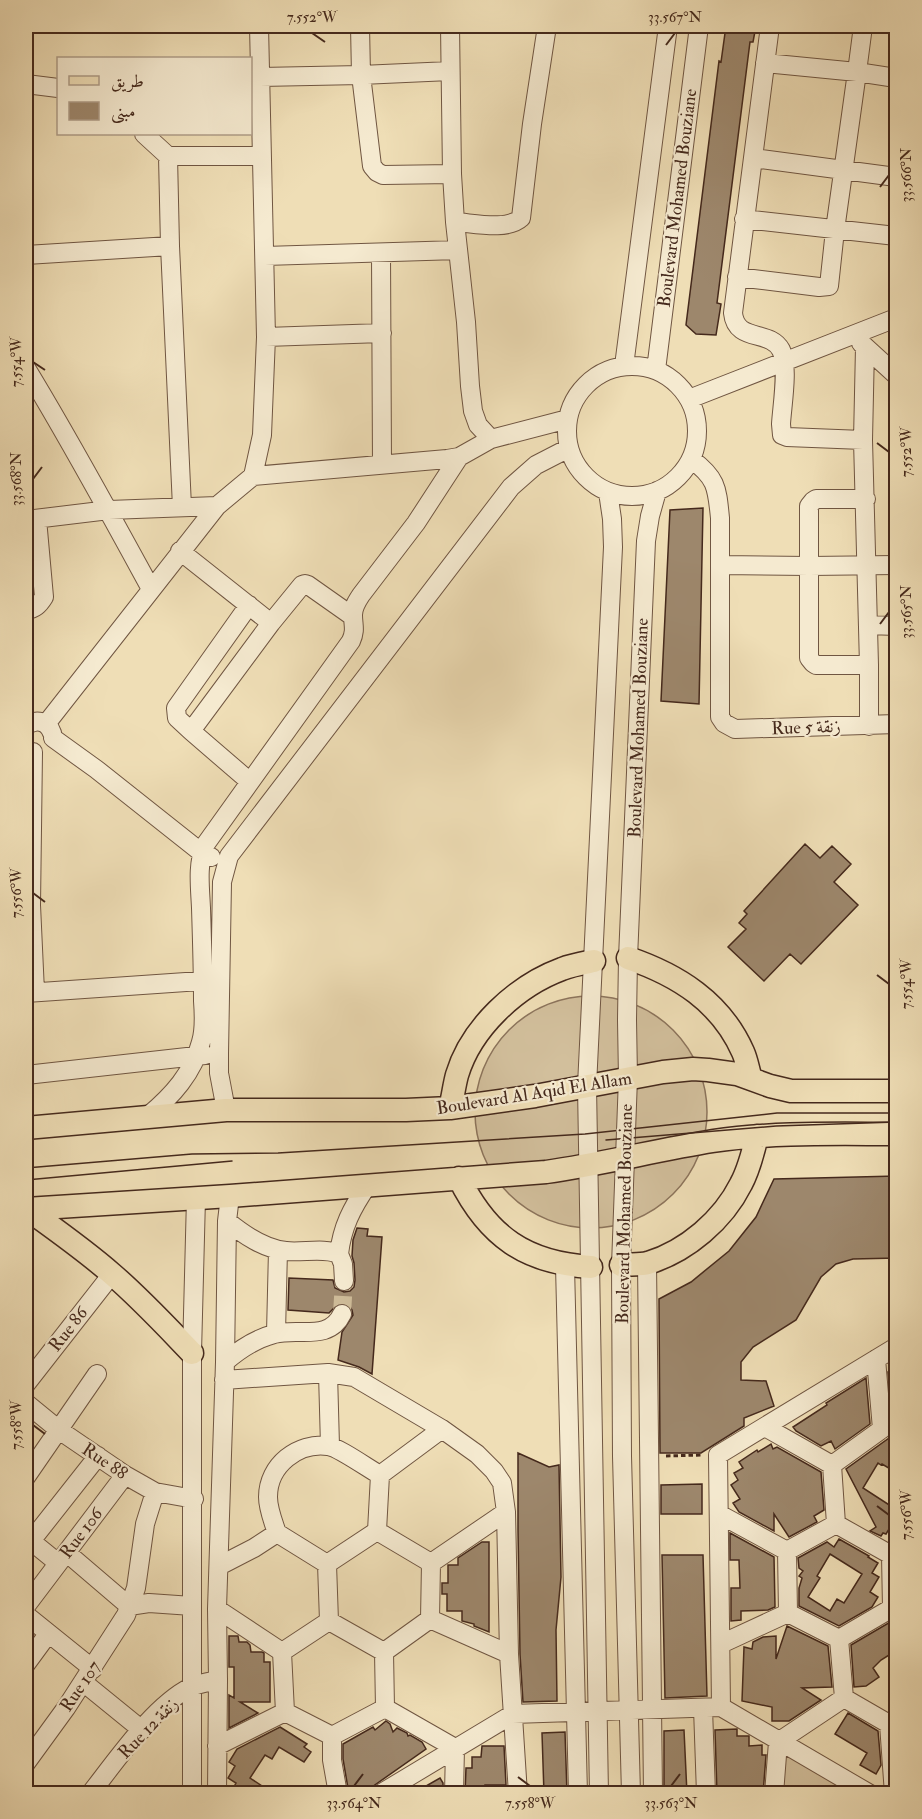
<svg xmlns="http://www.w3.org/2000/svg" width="922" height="1819" font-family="'IM FELL Double Pica',Amiri,serif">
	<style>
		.green { fill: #d2bf9c; stroke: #8c745c; stroke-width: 1.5 }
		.building { fill: #9d876c; stroke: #45291c; stroke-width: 1.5; fill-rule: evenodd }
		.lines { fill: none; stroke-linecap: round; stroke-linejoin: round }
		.minor-tunnel { stroke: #cdba97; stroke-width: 18; stroke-dasharray: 18 9; stroke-linecap: butt }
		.minor-casing { stroke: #705642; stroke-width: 20 }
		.major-casing { stroke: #45291c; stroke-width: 25 }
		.path { stroke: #45291c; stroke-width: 3; stroke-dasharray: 4.5 3; stroke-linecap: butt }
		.minor { stroke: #f5ead0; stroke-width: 18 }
		.major { stroke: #efdeb6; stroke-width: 22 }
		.tram { stroke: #45291c; stroke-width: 1.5 }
		.ticks { fill: none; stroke: #45291c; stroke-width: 2 }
		.labels { text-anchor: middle; stroke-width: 4.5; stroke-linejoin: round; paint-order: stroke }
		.street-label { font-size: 18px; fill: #45291c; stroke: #f5ead0 }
		.neatline { fill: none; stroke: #45291c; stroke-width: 2 }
		.ticks-label { font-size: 15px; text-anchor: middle; fill: #45291c }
	</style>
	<rect width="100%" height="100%" fill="#efdeb6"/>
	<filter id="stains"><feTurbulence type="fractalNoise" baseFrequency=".00333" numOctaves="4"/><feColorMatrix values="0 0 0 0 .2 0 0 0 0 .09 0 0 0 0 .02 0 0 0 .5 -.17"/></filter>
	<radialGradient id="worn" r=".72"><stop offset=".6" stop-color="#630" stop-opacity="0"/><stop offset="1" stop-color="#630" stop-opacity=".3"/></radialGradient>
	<path class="green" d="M475 1112a116 116 0 1 1 232 0a116 116 0 1 1-232 0Z
		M781,1747L865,1794H777Z"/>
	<path class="building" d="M726,26H756L753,42H750L717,303L721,304L716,335L696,334L686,325L719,61L721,62Z
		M703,508L699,704L661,701L670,510Z
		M805,844L820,858L832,846L851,864L834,882L858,905L801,964L790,954L764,981L728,947L746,929L739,923L747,914L744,911Z
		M897,1176V1258L853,1259L836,1264L821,1277L796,1320L753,1347L741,1362V1380L766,1381L774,1406L744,1418V1426L701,1453H660L659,1299L691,1282L729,1251L756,1217L774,1179Z
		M357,1228L368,1229L367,1236L382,1237L372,1374L359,1367L338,1360L342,1332L353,1315L352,1310L349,1305L343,1303L338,1304L329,1313L288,1310L289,1278L333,1280L335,1288L344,1292L350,1291L354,1287L355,1280L354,1263L352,1256L353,1240Z
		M897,1360V1473L882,1464L881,1465L878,1463L863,1488L897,1510V1516L886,1534L883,1533L881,1536L870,1531L876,1527L846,1469L889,1438L892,1433L888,1372Z
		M866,1378L870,1424L835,1449L831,1441L821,1446L796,1431L793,1427L827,1405L826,1403Z
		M771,1444L773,1449L777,1447L821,1472L824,1510L814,1516L817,1522L789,1537L774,1514V1531L739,1512L733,1503L740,1499L731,1485L738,1480L734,1473L743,1468L739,1462L757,1450L758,1452Z
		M518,1453L549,1467L559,1465L561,1577L556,1630L557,1701L523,1702L520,1654L518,1530Z
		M702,1484V1514H661V1485Z
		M730,1533L774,1557L775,1607L768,1610L741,1611V1620L731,1621V1588H740L739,1560H730Z
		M839,1539L869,1556L868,1557L878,1563L872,1573L879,1577L870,1592L878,1597L872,1607L839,1626L799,1606V1588L802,1578L799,1576L803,1571L799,1568L798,1558L827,1542L834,1547ZM830,1554L862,1574L844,1603L837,1599L830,1611L808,1597L820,1578L817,1576Z
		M482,1542H489V1632L474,1626V1624L462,1621V1611H447V1594H442V1583H448V1565H458V1558Z
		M662,1555H703L707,1696L665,1698Z
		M897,1618V1650L881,1660L873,1668L879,1677L866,1686L854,1687L851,1645Z
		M787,1626L828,1646L832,1687L802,1688L821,1700L789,1721H772V1707L742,1701L744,1647L752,1649L753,1642L763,1637L776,1636V1659Z
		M229,1636H238L239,1642H247L250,1645L251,1652H262L264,1653V1662H270V1702H240L258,1713L229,1728V1695L234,1698V1667H229Z
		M848,1713L878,1731L881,1765L876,1774L860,1765L867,1753L835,1734Z
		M386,1721L390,1724L393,1732L397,1728L407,1733L408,1736L410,1735L422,1742L426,1749L362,1794H349L343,1759V1744L373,1727L375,1730Z
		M280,1727L307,1744L304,1747L311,1752L304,1762L279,1747L272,1759L265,1755L250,1778L274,1794H230L236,1783L228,1778L235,1766L229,1762L237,1749Z
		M737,1729V1736H749V1746L762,1745V1755H766L763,1794H717L715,1730Z
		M684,1730L687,1794H664V1731Z
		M565,1732L567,1794H544L542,1733Z
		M482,1746H504L506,1785H485V1794H465L466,1768H472V1757H481Z
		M440,1778L443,1783V1794H412Z"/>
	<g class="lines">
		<path class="minor-tunnel" d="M342,1314L344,1281"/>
		<defs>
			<path id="minor" d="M360,26L361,75L372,166L377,172L383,175L452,174
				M450,26L452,174L455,222L466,322L470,386L473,411L478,425L491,439
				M770,26L733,313C736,343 770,329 781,350C789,366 782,406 781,424L782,435L787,437L863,440
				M863,26L857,72L896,78
				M260,77L361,75L450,71
				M26,84L58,88
				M144,134L168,156H261
				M168,156L170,246L182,507
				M753,158L896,177
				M744,219L896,236
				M455,222C473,223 507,231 521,218L532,124L547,26
				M381,253L382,464
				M26,255L170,246
				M265,256L458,250
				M737,277L819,287L829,286L835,230L857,72L765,63
				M266,337L382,333
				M861,343L896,375
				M865,347L863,440L869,665V726
				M567 431a65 65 0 1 1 130 0a65 65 0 1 1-130 0Z
				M624,366L668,26
				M26,368C70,440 110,514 151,589
				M656,370L699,26
				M689,399L896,318
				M691,459C717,478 717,488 720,518V717L724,723L735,729L896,724
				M253,476L262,435L266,337L259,26
				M866,499H816L813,501L809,506V658L813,663L816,665H869
				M26,520L109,510L217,506L253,476L447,459L459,457L491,439L568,419
				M180,551L271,623
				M720,565L809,566L896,565
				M26,610C35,609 39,605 44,597L37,519
				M868,625L896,626
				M46,724L217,506
				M26,726C36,718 48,721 52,733
				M191,731L177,718L176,708L249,605
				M53,738L96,769L202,853L211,857
				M33,752L31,905L35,992
				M249,781L191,731L271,623L302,585L305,584L308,585L352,616
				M26,993L215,980
				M26,1075L205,1055
				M226,1110L219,1073V1054L222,882L229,856L511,487L536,465L569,448
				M148,1116C172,1096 193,1073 201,1042C205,1029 204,1014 203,1001C203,970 202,939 201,908C200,886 197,865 205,845L351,641C356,630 353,625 353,615C353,607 357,601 361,595L416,523L459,457
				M227,1221C244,1235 264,1249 286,1251C303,1253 324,1247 339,1254L343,1264L344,1281
				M339,1254C342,1227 352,1208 367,1186
				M647,1263L653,1794
				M565,1266L578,1794
				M276,1333L278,1250
				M876,1359L882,1429
				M225,1362C240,1349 255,1339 274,1334C298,1327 329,1342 342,1314
				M328,1373L330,1446
				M224,1380L328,1373L354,1377L442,1429L477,1454L494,1471L502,1483L506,1512L509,1654L518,1794
				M26,1384L112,1274
				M26,1403L59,1430L125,1475L155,1492L194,1499
				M765,1427L832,1465
				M26,1477L97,1374
				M719,1514L787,1551
				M836,1524L832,1465L882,1429
				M836,1524L891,1555
				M377,1531L380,1475L442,1429
				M377,1531L431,1563
				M26,1537L58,1563
				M31,1541L98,1456
				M787,1551L788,1613
				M787,1551L836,1524
				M67,1553L129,1606L149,1603L192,1606
				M891,1555L892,1608
				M327,1564L277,1533C273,1521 268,1509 268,1497C268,1465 298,1442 328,1446C338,1447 369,1469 380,1475
				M219,1566L254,1548L277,1533
				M26,1606L125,1475
				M217,1609L282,1652L285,1712L217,1746
				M788,1613L839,1639
				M26,1615L93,1669
				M430,1619L431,1563L506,1512
				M430,1619L509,1654
				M329,1621L384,1652
				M839,1639L892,1608
				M839,1639L844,1698
				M721,1644L788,1613
				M282,1652L329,1621L327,1564L377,1531
				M26,1664L48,1634
				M83,1682L142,1730
				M844,1698L889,1724
				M721,1707L718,1455L896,1347
				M385,1708L384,1652L430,1619
				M703,1708L706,1794
				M285,1712L332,1736
				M889,1724L894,1794
				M332,1736L385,1708L455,1748L454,1794
				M332,1736V1760L338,1794
				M26,1763L66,1708L126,1615L136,1588L145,1524L155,1492
				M90,1794C116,1761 154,1705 191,1687C200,1683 209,1682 218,1680
				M192,1794V1353L196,1198
				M217,1794L218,1680L217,1609L225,1362L227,1221L230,1196
				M380,1794L513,1714L721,1707L870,1794
				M599,1794L587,1086L613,547L612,519L608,492
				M631,1794L622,1456L621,1265L628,1078L627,1020L628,958L646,541L650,516L657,491
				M774,1794L778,1742L844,1698"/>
			<path id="major" d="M628,958C678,975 721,1002 743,1052C747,1061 748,1070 751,1079
				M450,1108C453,1097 454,1086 457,1075C471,1028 516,986 562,969C572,965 584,963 594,961
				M26,1128L226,1110H406L450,1108L535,1096L663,1072L693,1069L708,1070L737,1074L770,1086L791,1091H896
				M459,1178C488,1237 526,1263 591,1267
				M26,1209L230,1196L546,1172C602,1164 657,1150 713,1141C774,1132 835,1134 896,1134
				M27,1209C56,1230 86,1251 112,1274C141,1299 166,1326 192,1353
				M621,1265C629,1264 640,1265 648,1263C687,1251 723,1220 741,1184C749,1169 753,1153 757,1136"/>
		</defs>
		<use href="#minor" class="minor-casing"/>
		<use href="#major" class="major-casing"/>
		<path class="path" d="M666,1456L701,1455"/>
		<use href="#minor" class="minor"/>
		<use href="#major" class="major"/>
		<path class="tram" d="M606,1140L776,1126L896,1122
			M26,1168L192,1154L278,1153L585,1134L777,1113H896
			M26,1180L232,1161"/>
	</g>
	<path class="ticks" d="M312,33L325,42M666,45L675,33M880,187L889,175M33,362L45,370M877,443L889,452M33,479L42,467M880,624L889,612M33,893L45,902M877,975L889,984M33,1425L45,1434M877,1506L889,1515M518,1777L530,1786M354,1786L363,1774M671,1786L680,1774"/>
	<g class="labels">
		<g class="street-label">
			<text transform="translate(677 198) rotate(-83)" y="6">Boulevard Mohamed Bouziane</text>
			<text transform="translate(806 727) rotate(-2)" y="6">Rue 5 زنقة</text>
			<text transform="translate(638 728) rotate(-88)" y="6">Boulevard Mohamed Bouziane</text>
			<text transform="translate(534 1093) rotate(-9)" y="6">Boulevard Al Aqid El Allam</text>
			<text transform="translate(624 1214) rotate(-89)" y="6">Boulevard Mohamed Bouziane</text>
			<text transform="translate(68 1329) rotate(-52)" y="6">Rue 86</text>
			<text transform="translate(105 1461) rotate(34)" y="6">Rue 88</text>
			<text transform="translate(81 1533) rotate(-53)" y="6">Rue 106</text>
			<text transform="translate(80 1686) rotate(-56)" y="6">Rue 107</text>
			<text transform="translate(148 1728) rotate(-46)" y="6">Rue 12 زنقة</text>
		</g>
	</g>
	<rect width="922" height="1819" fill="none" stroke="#efdeb6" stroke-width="66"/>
	<rect x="57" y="57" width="195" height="78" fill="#f5ead0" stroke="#af9d88" stroke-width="1.5"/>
	<rect x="69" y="76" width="30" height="9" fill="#efdeb6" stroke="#af9d88" stroke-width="1.5"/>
	<text x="111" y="87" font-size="18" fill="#45291c">طريق</text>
	<rect x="69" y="102" width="30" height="18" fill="#9d876c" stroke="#af9d88" stroke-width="1.5"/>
	<text x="111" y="117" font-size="18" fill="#45291c">مبنى</text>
	<rect x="33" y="33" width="856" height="1753" class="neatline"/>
	<g class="ticks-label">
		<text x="312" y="22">7.552°W</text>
		<text x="675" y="22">33.567°N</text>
		<text transform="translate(906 175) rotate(-90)" y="5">33.566°N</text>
		<text transform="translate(16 362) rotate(-90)" y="5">7.554°W</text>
		<text transform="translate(906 452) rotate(-90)" y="5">7.552°W</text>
		<text transform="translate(16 479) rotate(-90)" y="5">33.568°N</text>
		<text transform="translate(906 612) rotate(-90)" y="5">33.565°N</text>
		<text transform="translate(16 893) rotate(-90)" y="5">7.556°W</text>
		<text transform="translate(906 984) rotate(-90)" y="5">7.554°W</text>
		<text transform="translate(16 1425) rotate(-90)" y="5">7.558°W</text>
		<text transform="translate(906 1515) rotate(-90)" y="5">7.556°W</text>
		<text x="354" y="1808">33.564°N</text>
		<text x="530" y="1808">7.558°W</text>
		<text x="671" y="1808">33.563°N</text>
	</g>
	<rect width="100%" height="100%" filter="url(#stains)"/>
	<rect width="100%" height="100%" fill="url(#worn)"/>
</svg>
